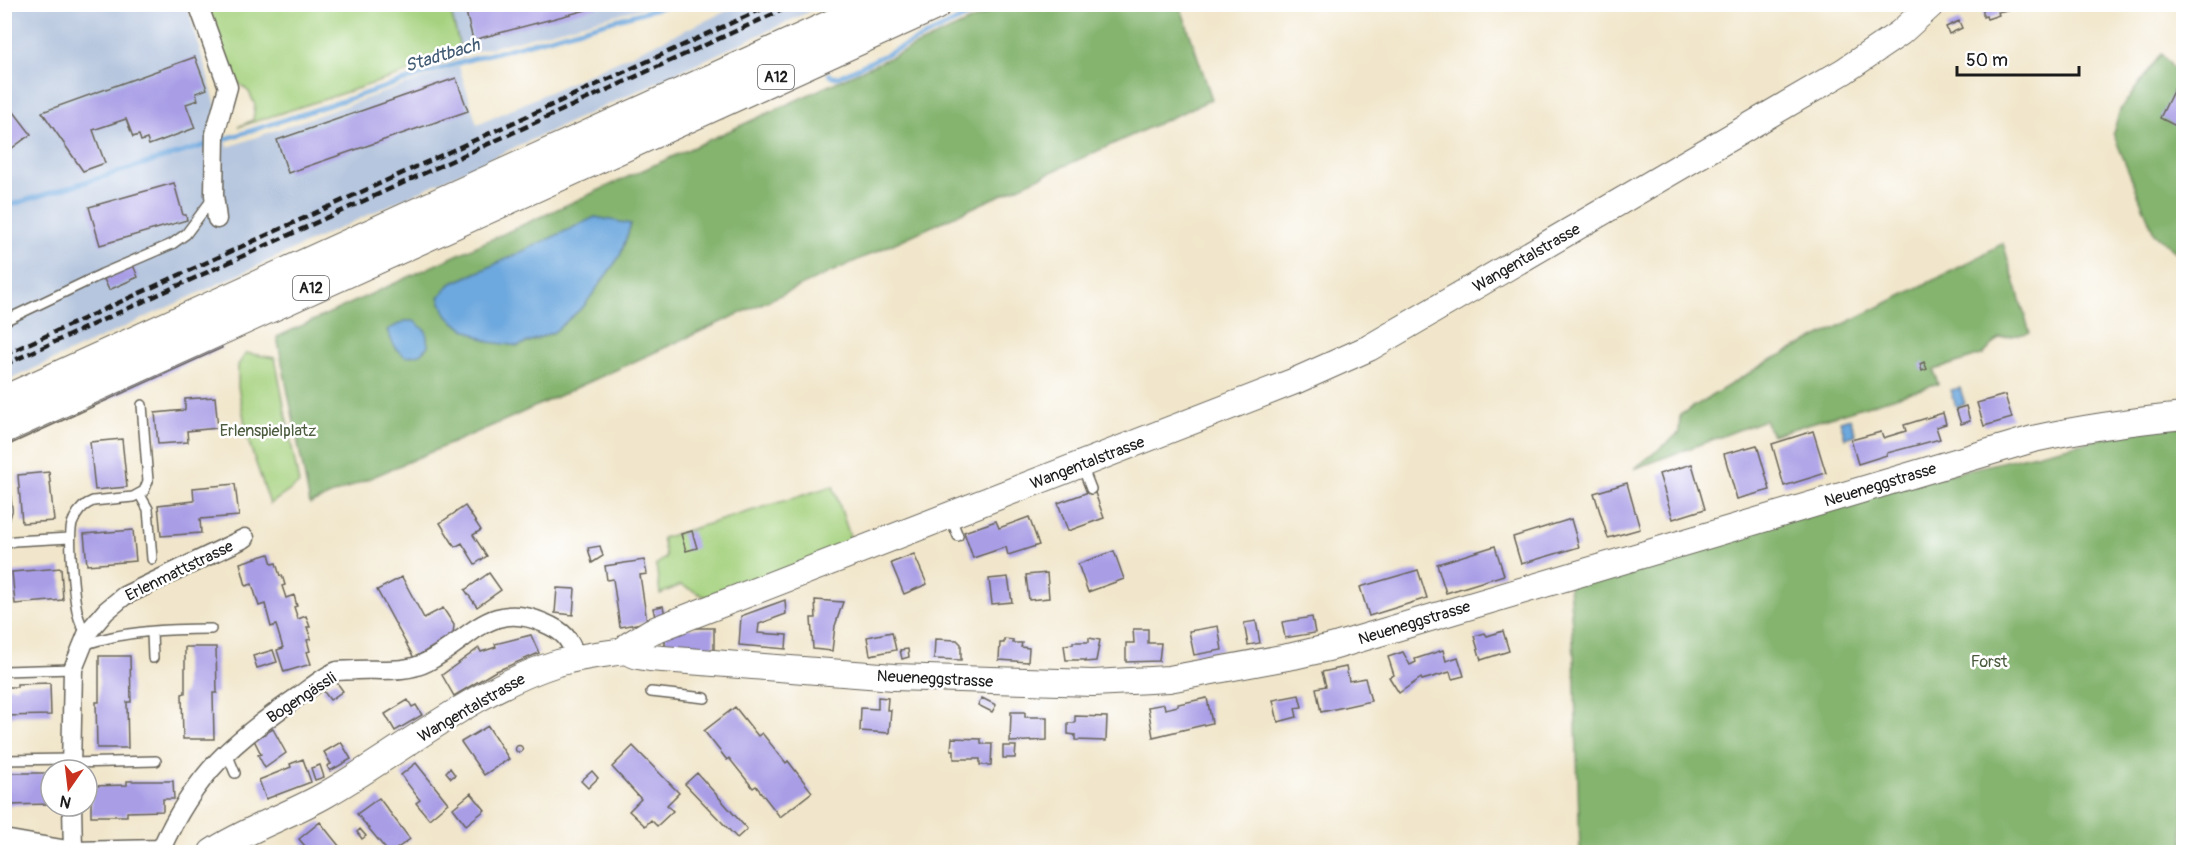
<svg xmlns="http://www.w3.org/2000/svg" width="2188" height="857" font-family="Pangolin,sans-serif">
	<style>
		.industrial { fill: #b6c6de }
		.green { fill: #a6d27f; stroke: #61774e; stroke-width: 1.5 }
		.forest { fill: #84b46e; stroke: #506845; stroke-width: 1.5; fill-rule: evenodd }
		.water { fill: #6da8de; stroke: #44627d; stroke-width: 1.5 }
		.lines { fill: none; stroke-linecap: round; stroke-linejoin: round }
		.stream { stroke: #6da8de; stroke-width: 4.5 }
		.building { fill: #a99ee6 }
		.lane-casing { stroke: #676359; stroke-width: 12 }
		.street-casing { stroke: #676359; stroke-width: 21 }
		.secondary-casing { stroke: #676359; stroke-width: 28 }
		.highway-casing { stroke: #676359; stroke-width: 34 }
		.lane { stroke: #fff; stroke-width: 9 }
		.street { stroke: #fff; stroke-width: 18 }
		.secondary { stroke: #fff; stroke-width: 26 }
		.highway { stroke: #fff; stroke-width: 32 }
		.rail { stroke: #1c1c1c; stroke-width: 4.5; stroke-dasharray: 9 4.5; stroke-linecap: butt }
		.labels { text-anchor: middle; stroke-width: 5; stroke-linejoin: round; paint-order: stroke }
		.shield { fill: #fff; stroke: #606060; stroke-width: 1.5 }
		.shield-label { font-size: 15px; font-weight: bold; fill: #1c1c1c }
		.street-label { font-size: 16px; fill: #1c1c1c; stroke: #fff }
		.park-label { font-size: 16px; fill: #4c5c3f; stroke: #fff }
		.water-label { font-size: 18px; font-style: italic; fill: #405b73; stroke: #fff }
	</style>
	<rect width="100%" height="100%" fill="#fff"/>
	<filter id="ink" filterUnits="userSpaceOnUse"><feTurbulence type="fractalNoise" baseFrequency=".0167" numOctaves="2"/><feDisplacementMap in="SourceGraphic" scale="12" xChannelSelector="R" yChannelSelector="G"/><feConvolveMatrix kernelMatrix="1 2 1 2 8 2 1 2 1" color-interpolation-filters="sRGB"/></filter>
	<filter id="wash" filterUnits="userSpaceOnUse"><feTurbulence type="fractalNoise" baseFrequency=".008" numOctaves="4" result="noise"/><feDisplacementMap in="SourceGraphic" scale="24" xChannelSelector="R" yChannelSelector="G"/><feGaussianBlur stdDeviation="1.35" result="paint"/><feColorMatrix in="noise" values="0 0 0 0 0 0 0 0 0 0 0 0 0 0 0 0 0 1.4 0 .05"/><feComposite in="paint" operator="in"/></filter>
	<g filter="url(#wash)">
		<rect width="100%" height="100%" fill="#f1e6cb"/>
		<path class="industrial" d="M449,4L653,5L462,55Z
			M4,5H187L228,147L459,66L477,125L740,5H824L5,382Z"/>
		<path class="green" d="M206,5H449L462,55L238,127L253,120L255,105L249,92L235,80L228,66Z
			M246,353L275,358L299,484L270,504L248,440L238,387V365Z
			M833,486L853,545L712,600L681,585L660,594L656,565L666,557L662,538Z"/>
		<path class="forest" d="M1005,5H1180L1212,99L510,418L310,504L277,337ZM631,224L620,256L584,306L554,332L518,346L450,284L485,269Z
			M2161,54L2183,79V264L2178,254L2154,233L2113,133L2120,110Z
			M2003,243L2030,333L1999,338L1984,354L1934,370L1938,384L1772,435L1765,420L1634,469L1679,433L1680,415L1769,361L1966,264Z
			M2183,426V852H1580L1574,656L1569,584L1848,498L2150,427Z"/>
		<path class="water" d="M595,217L631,224L620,256L584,306L554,332L518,346L489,342L461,327L446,315L439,297L450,284L485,269Z
			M405,321H414L426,331L428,346L420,354L406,357L395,348L387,330Z
			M1960,388L1965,404L1956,407L1951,390Z
			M1850,418L1856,435L1845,438L1840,421Z"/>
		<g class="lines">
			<path class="stream" d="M829,74L832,77H838L993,4
				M222,140L465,61L673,4
				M4,207L206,145"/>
		</g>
		<g id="blocks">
			<path class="building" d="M493,4H522L523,7L533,4L605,5L473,40L466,12Z
				M1983,4H2015L2016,8L1998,12L1999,15L1987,19L1986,16L1983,17Z
				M1959,21L1962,28L1949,34L1946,27Z
				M195,57L207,89L196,93L198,100L186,104L195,128L149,145L147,139L141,141L139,135L133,137L126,119L93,130L105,163L83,171L42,112Z
				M456,78L468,111L288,173L277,140Z
				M2175,87L2184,91V111L2176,126L2160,118Z
				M4,99L31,134L4,154Z
				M174,183L183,215H186L187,220L100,245L89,207Z
				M133,265L138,277L109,290L104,279Z
				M216,336L222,348L4,447V433Z
				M1924,362L1927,369L1922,371L1920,364Z
				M2005,395L2012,418L1984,426L1977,403Z
				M215,397L218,428L187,431L188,442L158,444L155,413L185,410V399Z
				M1966,406L1970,421L1961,424L1956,409Z
				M1943,413L1946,424L1936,427L1940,439L1887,453V455L1858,464L1851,440L1881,432L1883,438L1906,431L1904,425Z
				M1813,431L1826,473L1784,486L1772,444Z
				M122,439L127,487L95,490L90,442Z
				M1757,445L1770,490L1737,499L1724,454Z
				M1692,464L1705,509L1673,519L1659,474Z
				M49,472L54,521L22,523L18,475Z
				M1627,483L1640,529L1608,538L1594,493Z
				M235,484L239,516L200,519L201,533L161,536L158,505L194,501L193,488Z
				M1094,490L1104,518L1068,531L1058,503Z
				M465,506L481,530L473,535L487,556L475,564L462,543L455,547L440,523Z
				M1029,517L1039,545L1008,555L1006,547L973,558L964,532L996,521L999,528Z
				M1571,519L1579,547L1521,564L1513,537Z
				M133,530L136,561L87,565L84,534Z
				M692,531L697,548L686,551L681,534Z
				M600,546L603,556L592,563L588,548Z
				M1495,546L1504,575L1446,593L1437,564Z
				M1114,551L1124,579L1088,592L1078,564Z
				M269,554L272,564L276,563L280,576L282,575L285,585L282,586L286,598L294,595L297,606L294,607L298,619L306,616L310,627H307L311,639L307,640L310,651L307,652L311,664L284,672L277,650L283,648L276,625L271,627L265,604L259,606L252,584L246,586L240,563Z
				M914,554L927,584L904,594L891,563Z
				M644,560L647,574L640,575L647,622L620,627L613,579L607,580L605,566Z
				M61,568L63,600L15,604L12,572Z
				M1418,570L1427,598L1369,616L1360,587Z
				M489,573L501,590L477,607L465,590Z
				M1047,573L1049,598L1029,600L1026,575Z
				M402,577L424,618L443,608L454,625L453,635L414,658L377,590Z
				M1008,577L1012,602L992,604L989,579Z
				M557,588L575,589L573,615L555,613Z
				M785,600L786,614L759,624L758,633L787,635L786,649L739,645L741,616Z
				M815,600L843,602L835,626L832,651L813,649L811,618H816Z
				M663,606L665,615L655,617L653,608Z
				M1312,617L1315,633L1285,638L1282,622Z
				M1256,621L1260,643L1248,645L1244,623Z
				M1218,626L1222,650L1194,655L1189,631Z
				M684,628H714V650H665V631Z
				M1133,629H1148V643H1161L1159,661L1126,662V643H1134Z
				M1503,631L1509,651L1481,660L1474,636L1485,633L1487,636Z
				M892,632L896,650L870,655L867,637Z
				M531,635L539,653L494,672L454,696L442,675L479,648L481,652L496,647L495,644Z
				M1089,638L1100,640L1096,661L1085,662V660H1066L1064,645L1073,644V642H1089Z
				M935,639L957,640L961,644V660L934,659Z
				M1004,639L1013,640V643H1022L1021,647L1029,648L1028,662L999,660L1000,643H1004Z
				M185,647H216L217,693H213L214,739H183L182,694L185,693Z
				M908,649L909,657L902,659L900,650Z
				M273,650L277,662L257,668L253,656Z
				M1443,650L1446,661L1458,657L1464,676L1452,679L1450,672L1422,680L1421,678L1399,693L1389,677L1394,675L1388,657L1403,652L1410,665L1416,662L1415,659Z
				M99,656H130L131,702H127L128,748H97L96,702H99Z
				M1346,667L1349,681L1365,678L1371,701L1321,712L1316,688L1326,686L1322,672Z
				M335,680L343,691L330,700L322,689Z
				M50,683L51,715L4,716V687H17V684Z
				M1299,695L1302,707L1295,708L1297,717L1278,722L1273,700Z
				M878,697L888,698L887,710H891L889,733L860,731L861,708L878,709Z
				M982,698L996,705L992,712L978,705Z
				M1207,698L1212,723L1153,737L1148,707L1164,704L1165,709L1178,706V704Z
				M408,700L412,707L416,705L422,715L395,731L385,714Z
				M735,707L758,736L762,733L786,763L788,761L812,792L780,817L756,786L753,788L729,758L727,760L704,731Z
				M1011,712H1025V717H1047V740L1010,742Z
				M1075,716L1107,717L1106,741L1075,740V735L1068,734V723H1075Z
				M488,726L509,759L484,775L461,742Z
				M273,729L286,753L265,768L258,755L261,754L254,740Z
				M952,738L981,739V744H992L991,765H980V759H954V750H951Z
				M341,742L351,759L330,771L327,766L331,764L324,752Z
				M515.5 749a3.5 3.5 0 1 1 7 0a3.5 3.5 0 1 1-7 0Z
				M633,746L679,793L667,805L673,811L657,826L651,820L645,826L629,811L641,799L612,767Z
				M1003,746H1016L1015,758H1003Z
				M303,759L311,782L266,799L259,780L291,767L290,764Z
				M416,763L448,803L429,819L416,803L420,800L401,775Z
				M320,765L324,777L315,780L311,768Z
				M450,768L455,775L451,778L446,772Z
				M592,771L598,778L588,788L581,781Z
				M4,773H51V804L6,805Z
				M697,773L747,829L737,838L685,784Z
				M127,781H173L174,799H163V811L127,812V816H91V786L127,785Z
				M471,793L485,810L466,825L453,808Z
				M379,798L410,839L392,852H388L357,814Z
				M320,822L331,836L344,852H310L299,839Z
				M360,829L366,836L362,839L357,832Z"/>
		</g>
	</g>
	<g filter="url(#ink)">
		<use href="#blocks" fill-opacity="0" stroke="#676359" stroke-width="1.5"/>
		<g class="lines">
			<defs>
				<path id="lane" d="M4,321L102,274L172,244L186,234L213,198
					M1082,466L1091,489
					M4,483L7,510L4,520
					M140,495L148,509L152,559
					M950,516L958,536
					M4,545L14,541L70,538
					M88,632C84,629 81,625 80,621C74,608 68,537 72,524C76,513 82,505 93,501L133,497L144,491L148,481L142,405
					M152,632L153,658
					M83,645C123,631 168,629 211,629
					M4,671L73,669
					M651,692L705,698
					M226,751L235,773
					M4,760L71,759
					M71,763L156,761"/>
				<path id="street" d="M198,4L228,87L215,134L214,195L217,219
					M71,770L73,669L88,632L106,611L124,596L245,538
					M72,806L73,851
					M4,839L73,851L161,849L165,852
					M161,849C195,774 233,741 299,696C309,689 327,674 337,671C343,670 350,671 356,670C379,669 406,673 427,662C471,639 491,599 544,623C563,631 570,638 576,658"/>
				<path id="secondary" d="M625,651L638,656L650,658L894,677L1093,683L1169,679L1293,656L1332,647L2033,439C2083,428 2133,421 2184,416
					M212,852C247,829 288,816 325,795C401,752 474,689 558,663C580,656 603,654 625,651L629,645L652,631L1295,381L1369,348L1844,71L1900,33L1932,4"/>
				<path id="highway" d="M4,402L880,4
					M4,427L935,4"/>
			</defs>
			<use href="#lane" class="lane-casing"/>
			<use href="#street" class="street-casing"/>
			<use href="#secondary" class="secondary-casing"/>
			<use href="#highway" class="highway-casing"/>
			<use href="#lane" class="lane"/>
			<use href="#street" class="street"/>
			<use href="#secondary" class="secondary"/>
			<use href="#highway" class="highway"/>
			<path class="rail" d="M4,355L773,4
				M4,365L795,4"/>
		</g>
	</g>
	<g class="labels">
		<g class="shield">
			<rect x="758" y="65" width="36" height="24" rx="4.5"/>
			<rect x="293" y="276" width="36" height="24" rx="4.5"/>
		</g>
		<g class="shield-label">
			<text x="776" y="82">A12</text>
			<text x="311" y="293">A12</text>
		</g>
		<g class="street-label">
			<text transform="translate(1526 257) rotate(-30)" y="6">Wangentalstrasse</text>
			<text transform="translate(1087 462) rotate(-21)" y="6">Wangentalstrasse</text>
			<text transform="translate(1880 484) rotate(-17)" y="6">Neueneggstrasse</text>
			<text transform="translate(179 570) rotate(-26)" y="6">Erlenmattstrasse</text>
			<text transform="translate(1414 622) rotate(-17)" y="6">Neueneggstrasse</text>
			<text transform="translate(935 678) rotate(3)" y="6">Neueneggstrasse</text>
			<text transform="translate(301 697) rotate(-33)" y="6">Bogengässli</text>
			<text transform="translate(471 707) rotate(-30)" y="6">Wangentalstrasse</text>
		</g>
		<g class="park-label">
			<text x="268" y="436">Erlenspielplatz</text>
			<text x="1989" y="667">Forst</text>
		</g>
		<g class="water-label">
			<text transform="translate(442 55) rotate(-17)" y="6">Stadtbach</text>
		</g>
	</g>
	<rect width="2188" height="857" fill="none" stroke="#fff" stroke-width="24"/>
	<g transform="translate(69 788) rotate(194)"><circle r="28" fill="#ffffff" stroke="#a4a4a4" stroke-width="1.5"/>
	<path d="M0-4.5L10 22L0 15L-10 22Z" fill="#c8321e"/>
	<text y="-9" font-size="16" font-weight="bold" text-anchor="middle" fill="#1c1c1c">N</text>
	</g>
	<path d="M1957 66v9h122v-9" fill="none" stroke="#1c1c1c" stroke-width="3"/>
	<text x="1966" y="66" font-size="18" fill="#1c1c1c" stroke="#ffffff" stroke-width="4.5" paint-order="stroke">50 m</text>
</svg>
